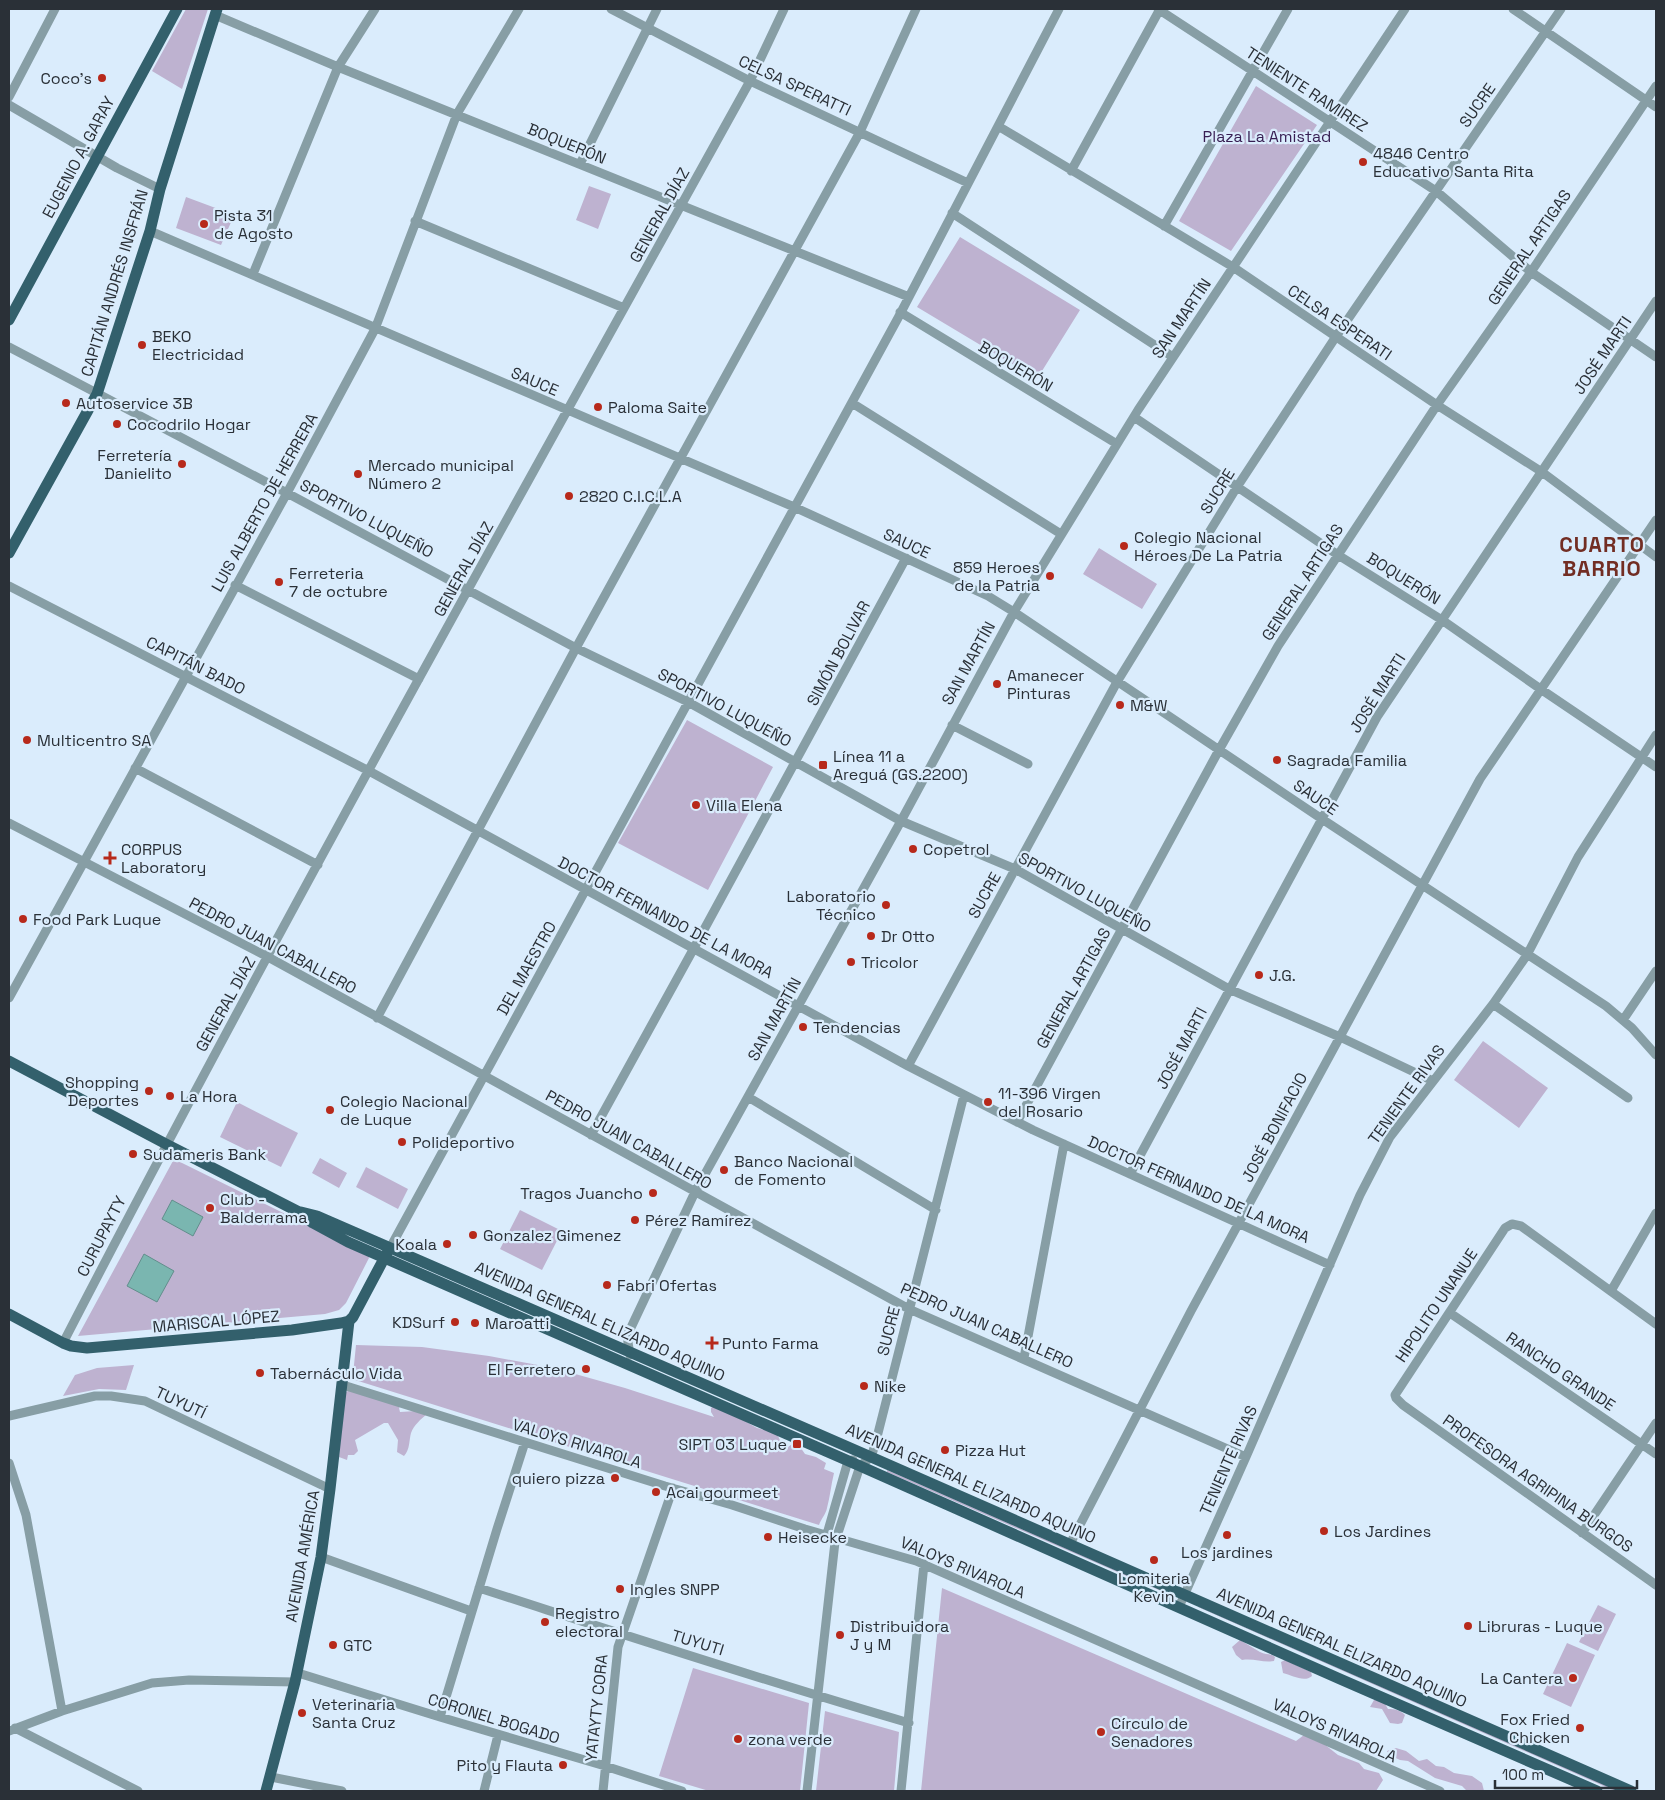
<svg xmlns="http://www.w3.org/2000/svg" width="1665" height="1800" font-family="'Space Grotesk',sans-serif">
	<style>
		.green { fill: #beb2d0 }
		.water { fill: #7ab6b0; stroke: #628e8c }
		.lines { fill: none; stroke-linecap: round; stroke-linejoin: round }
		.minor { stroke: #879ea5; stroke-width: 9 }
		.major { stroke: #33606c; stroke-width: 11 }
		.poi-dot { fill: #b7291b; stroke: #daecfc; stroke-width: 2 }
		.labels { text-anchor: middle; stroke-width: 4.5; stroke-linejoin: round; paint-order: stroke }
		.poi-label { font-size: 16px; fill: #2a3037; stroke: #daecfc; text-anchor: start }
		.street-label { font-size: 16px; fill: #2a3037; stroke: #daecfc }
		.park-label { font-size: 16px; fill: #371e52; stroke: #daecfc }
		.district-label { font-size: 21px; font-weight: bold; letter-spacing: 1px; fill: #722d23; stroke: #daecfc }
	</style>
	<rect width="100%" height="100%" fill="#daecfc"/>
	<path class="green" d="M186,9H208L182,89L152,71Z
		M1256,86L1317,125L1231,251L1179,221Z
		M589,186L611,194L598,229L576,220Z
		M186,197L229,213L227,218L232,220L221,245L176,228Z
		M960,237L1080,310L1037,379L917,307Z
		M1099,548L1157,584L1142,609L1083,574Z
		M687,720L773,767L708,890L618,843Z
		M1483,1041L1548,1088L1519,1128L1454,1080Z
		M237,1102L298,1133L281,1167L220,1137Z
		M320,1158L347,1173L339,1188L312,1173Z
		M174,1159L370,1256L346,1303L339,1310L325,1314L78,1336Z
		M366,1167L408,1189L398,1209L356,1187Z
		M520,1210L562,1231L542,1270L500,1249Z
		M356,1345L422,1347L489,1356L554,1368L625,1388L714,1417L711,1412V1408L714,1406L736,1416L757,1428L776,1433C781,1439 779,1445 788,1447L795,1442L798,1444L805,1454L816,1457L826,1463L824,1469L834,1473C831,1485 830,1497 827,1508C826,1514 821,1519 819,1525L355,1380L353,1375Z
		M134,1365L126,1390L99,1389L63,1396L75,1375L97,1368Z
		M348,1391H353L401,1405L399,1408L400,1412L416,1411L427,1414C421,1419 414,1425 411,1433C409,1440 410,1450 404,1456L397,1452L398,1440L388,1423H384L355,1440L358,1451L354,1455H348L347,1460L339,1457L344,1393Z
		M887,1470L1168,1593V1594L887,1472Z
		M942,1588L1296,1741L1304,1735L1319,1740L1338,1755L1359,1763L1364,1769L1379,1773L1383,1780L1376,1791H921Z
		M1598,1605L1616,1614L1598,1651L1579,1642Z
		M1198,1607H1199L1619,1791H1615Z
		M1240,1640C1247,1644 1253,1648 1260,1652C1265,1655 1270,1653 1275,1657L1274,1661C1263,1663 1254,1658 1242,1660L1236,1655L1232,1647Z
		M1567,1643L1595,1655L1571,1707L1543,1694Z
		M1285,1660L1311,1672L1312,1676C1304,1683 1292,1675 1283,1673L1281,1662Z
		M693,1668L809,1703L800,1791H709L659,1776Z
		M1377,1698L1384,1702L1388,1709C1395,1709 1400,1710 1405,1715L1402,1723L1398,1724L1390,1723L1382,1709L1370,1707L1374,1700Z
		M825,1711L899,1732L894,1791H816Z
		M1396,1748L1406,1751L1419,1761L1427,1759L1436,1766L1444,1767L1454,1773L1472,1776L1482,1783L1484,1791H1467L1462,1786L1435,1778L1408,1761L1400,1760L1389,1755L1387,1751Z"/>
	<path class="water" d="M172,1200L203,1217L193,1236L162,1219Z
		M144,1254L174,1271L157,1302L127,1286Z"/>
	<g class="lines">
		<path class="minor" d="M611,9L750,81L968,183
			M1158,9L1436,191L1531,272L1656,357
			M1513,9L1656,107
			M215,15L338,67L909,297
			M9,97L55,9
			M9,105L117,168L160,189
			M998,126L1233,267L1437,405L1542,472L1656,557
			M580,164L657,9
			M1071,171L1160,9
			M952,213L1173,357
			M415,221L624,308
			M1164,226L1288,9
			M150,231L794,507L988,596L1014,612L1322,819L1606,1006L1632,1028L1656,1055
			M253,274L338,67L375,9
			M900,312L1117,444
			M9,347L287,493L576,648L688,702L901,821L1015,869L1229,989L1340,1037L1433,1081
			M852,403L1061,534
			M1134,417L1338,555L1442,620L1542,690L1656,767
			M235,585L419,679
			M9,586L369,771L908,1066L1033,1130L1330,1265
			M952,725L1028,764
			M135,768L318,865
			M9,823L268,957L909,1309L1246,1457
			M9,998L287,493L375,329L457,114L519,9
			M1493,1004L1628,1098
			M377,1018L576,648L860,132L916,9
			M1623,1020L1656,971
			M908,1066L1117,682L1237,487L1335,338L1561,9
			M748,1097L936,1210
			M1017,1122L1219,750L1278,646L1437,405L1531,272L1656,86
			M591,1135L694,948L906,558
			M1130,1174L1377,717L1656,301
			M390,1248L898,318L1059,9
			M1611,1291L1656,1213
			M1450,1313L1656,1454
			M1656,1324L1521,1226L1512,1224L1505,1228L1395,1395L1396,1398L1403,1405L1656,1585
			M63,1343C283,917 518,500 750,81L784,9
			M630,1355L627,1336L695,1192L901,821L1014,612L1138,410L1405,9
			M1024,1358L1064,1144
			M343,1385L665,1486L732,1505L805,1529L916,1561L1440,1791
			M9,1416L95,1396H111L145,1401L330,1489
			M9,1463L26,1515L62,1711
			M1582,1533L1656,1423
			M832,1538L827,1534L848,1461L853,1460
			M1070,1544L1191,1311L1480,779L1656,520
			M321,1557L471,1611
			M479,1588C622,1634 765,1681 909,1723
			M1179,1607L1246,1457L1360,1195L1390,1137L1493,1004L1527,955L1578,857L1656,735
			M298,1673L440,1717L605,1766L682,1791
			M440,1717L497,1529L525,1442
			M15,1728L138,1791
			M9,1731L62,1711L152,1683L189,1680L295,1682
			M271,1777L342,1791
			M484,1791L498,1735
			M603,1791L618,1647L673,1488
			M807,1791L835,1542L860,1466L871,1457L875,1445L964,1095
			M901,1791L924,1564"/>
		<path class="major" d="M9,320L177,9
			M9,553L97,394L150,231L160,189L217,9
			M9,1061L166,1144L297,1211L313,1223L348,1242L860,1466L1340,1679L1597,1791
			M301,1212L317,1216L871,1457L1631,1791
			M9,1314L63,1343L71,1346L87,1348L292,1330L341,1323L349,1321L353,1317L387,1253
			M266,1791L295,1682L321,1557L330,1489L349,1321"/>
	</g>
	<g class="poi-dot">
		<circle cx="102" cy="78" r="5"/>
		<circle cx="1363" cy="162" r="5"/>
		<circle cx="204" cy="224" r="5"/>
		<circle cx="142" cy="345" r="5"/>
		<circle cx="66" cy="403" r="5"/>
		<circle cx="598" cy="407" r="5"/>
		<circle cx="117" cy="424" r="5"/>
		<circle cx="182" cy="464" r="5"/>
		<circle cx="358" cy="474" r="5"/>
		<circle cx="569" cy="496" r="5"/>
		<circle cx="1124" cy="546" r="5"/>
		<circle cx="1050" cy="576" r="5"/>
		<circle cx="279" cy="582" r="5"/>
		<circle cx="997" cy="684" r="5"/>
		<circle cx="1120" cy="705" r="5"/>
		<circle cx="27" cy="740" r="5"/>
		<circle cx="1277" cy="760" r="5"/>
		<rect x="818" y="760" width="10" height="10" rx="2.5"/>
		<circle cx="696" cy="805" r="5"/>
		<circle cx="913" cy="849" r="5"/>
		<path d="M107.5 850.5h5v5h5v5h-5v5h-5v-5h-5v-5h5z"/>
		<circle cx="886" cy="905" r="5"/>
		<circle cx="23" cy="919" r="5"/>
		<circle cx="871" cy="936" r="5"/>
		<circle cx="851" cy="962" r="5"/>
		<circle cx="1259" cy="975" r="5"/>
		<circle cx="803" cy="1027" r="5"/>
		<circle cx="149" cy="1091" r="5"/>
		<circle cx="170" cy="1096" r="5"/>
		<circle cx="988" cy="1102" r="5"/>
		<circle cx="330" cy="1110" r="5"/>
		<circle cx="402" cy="1142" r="5"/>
		<circle cx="133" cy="1154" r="5"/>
		<circle cx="724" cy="1170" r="5"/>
		<circle cx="653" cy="1193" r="5"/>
		<circle cx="210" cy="1208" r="5"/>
		<circle cx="635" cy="1220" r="5"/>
		<circle cx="473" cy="1235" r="5"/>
		<circle cx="447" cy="1244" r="5"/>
		<circle cx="607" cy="1285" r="5"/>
		<circle cx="455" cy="1322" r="5"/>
		<circle cx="475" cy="1323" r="5"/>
		<path d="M709.5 1335.5h5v5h5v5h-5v5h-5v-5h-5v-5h5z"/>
		<circle cx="586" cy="1369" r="5"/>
		<circle cx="260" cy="1373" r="5"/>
		<circle cx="864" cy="1386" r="5"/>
		<rect x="792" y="1439" width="10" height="10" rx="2.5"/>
		<circle cx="945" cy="1450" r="5"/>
		<circle cx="615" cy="1478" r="5"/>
		<circle cx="656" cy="1492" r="5"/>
		<circle cx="1324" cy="1531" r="5"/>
		<circle cx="1227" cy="1535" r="5"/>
		<circle cx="768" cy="1537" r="5"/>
		<circle cx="1154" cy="1560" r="5"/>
		<circle cx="620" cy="1589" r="5"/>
		<circle cx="545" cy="1622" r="5"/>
		<circle cx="1468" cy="1626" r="5"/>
		<circle cx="840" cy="1635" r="5"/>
		<circle cx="333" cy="1645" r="5"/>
		<circle cx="1573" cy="1678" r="5"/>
		<circle cx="302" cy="1713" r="5"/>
		<circle cx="1580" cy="1728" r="5"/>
		<circle cx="1101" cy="1732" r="5"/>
		<circle cx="738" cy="1739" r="5"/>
		<circle cx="563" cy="1765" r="5"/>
	</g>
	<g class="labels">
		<g class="poi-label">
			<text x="92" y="84" text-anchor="end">Coco's</text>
			<text x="1373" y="159">4846 Centro<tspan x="1373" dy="18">Educativo Santa Rita</tspan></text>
			<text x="214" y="221">Pista 31<tspan x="214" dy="18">de Agosto</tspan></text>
			<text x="152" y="342">BEKO<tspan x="152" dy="18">Electricidad</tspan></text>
			<text x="76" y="409">Autoservice 3B</text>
			<text x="608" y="413">Paloma Saite</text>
			<text x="127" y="430">Cocodrilo Hogar</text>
			<text x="172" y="461" text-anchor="end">Ferretería<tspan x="172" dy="18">Danielito</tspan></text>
			<text x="368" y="471">Mercado municipal<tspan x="368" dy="18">Número 2</tspan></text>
			<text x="579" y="502">2820 C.I.C.L.A</text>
			<text x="1134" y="543">Colegio Nacional<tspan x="1134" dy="18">Héroes De La Patria</tspan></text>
			<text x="1040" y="573" text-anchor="end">859 Heroes<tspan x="1040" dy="18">de la Patria</tspan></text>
			<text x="289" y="579">Ferreteria<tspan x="289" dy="18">7 de octubre</tspan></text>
			<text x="1007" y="681">Amanecer<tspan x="1007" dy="18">Pinturas</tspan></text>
			<text x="1130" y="711">M&amp;W</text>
			<text x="37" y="746">Multicentro SA</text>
			<text x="833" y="762">Línea 11 a<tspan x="833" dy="18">Areguá (GS.2200)</tspan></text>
			<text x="1287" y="766">Sagrada Familia</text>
			<text x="706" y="811">Villa Elena</text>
			<text x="121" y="855">CORPUS<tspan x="121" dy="18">Laboratory</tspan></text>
			<text x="923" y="855">Copetrol</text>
			<text x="876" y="902" text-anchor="end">Laboratorio<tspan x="876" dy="18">Técnico</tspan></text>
			<text x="33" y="925">Food Park Luque</text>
			<text x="881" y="942">Dr Otto</text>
			<text x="861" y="968">Tricolor</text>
			<text x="1269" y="981">J.G.</text>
			<text x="813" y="1033">Tendencias</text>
			<text x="139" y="1088" text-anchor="end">Shopping<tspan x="139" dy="18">Deportes</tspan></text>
			<text x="998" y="1099">11-396 Virgen<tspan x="998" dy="18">del Rosario</tspan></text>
			<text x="180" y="1102">La Hora</text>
			<text x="340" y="1107">Colegio Nacional<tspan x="340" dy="18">de Luque</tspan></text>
			<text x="412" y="1148">Polideportivo</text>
			<text x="143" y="1160">Sudameris Bank</text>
			<text x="734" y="1167">Banco Nacional<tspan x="734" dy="18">de Fomento</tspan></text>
			<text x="643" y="1199" text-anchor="end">Tragos Juancho</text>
			<text x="220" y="1205">Club -<tspan x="220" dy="18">Balderrama</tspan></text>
			<text x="645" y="1226">Pérez Ramírez</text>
			<text x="483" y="1241">Gonzalez Gimenez</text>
			<text x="437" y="1250" text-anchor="end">Koala</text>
			<text x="617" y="1291">Fabri Ofertas</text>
			<text x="445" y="1328" text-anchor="end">KDSurf</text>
			<text x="485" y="1329">Maroatti</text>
			<text x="722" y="1349">Punto Farma</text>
			<text x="576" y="1375" text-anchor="end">El Ferretero</text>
			<text x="270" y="1379">Tabernáculo Vida</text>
			<text x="874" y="1392">Nike</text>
			<text x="787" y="1450" text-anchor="end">SIPT 03 Luque</text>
			<text x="955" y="1456">Pizza Hut</text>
			<text x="605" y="1484" text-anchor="end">quiero pizza</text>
			<text x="666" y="1498">Acai gourmeet</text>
			<text x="1334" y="1537">Los Jardines</text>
			<text x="778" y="1543">Heisecke</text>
			<text x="1227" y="1558" text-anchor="middle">Los jardines</text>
			<text x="1154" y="1584" text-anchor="middle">Lomiteria<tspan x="1154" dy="18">Kevin</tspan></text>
			<text x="630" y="1595">Ingles SNPP</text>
			<text x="555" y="1619">Registro<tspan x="555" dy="18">electoral</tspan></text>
			<text x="850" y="1632">Distribuidora<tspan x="850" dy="18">J y M</tspan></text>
			<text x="1478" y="1632">Libruras - Luque</text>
			<text x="343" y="1651">GTC</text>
			<text x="1563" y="1684" text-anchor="end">La Cantera</text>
			<text x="312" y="1710">Veterinaria<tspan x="312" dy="18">Santa Cruz</tspan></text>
			<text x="1570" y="1725" text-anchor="end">Fox Fried<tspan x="1570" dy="18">Chicken</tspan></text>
			<text x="1111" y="1729">Círculo de<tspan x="1111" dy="18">Senadores</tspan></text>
			<text x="748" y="1745">zona verde</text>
			<text x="553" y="1771" text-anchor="end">Pito y Flauta</text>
		</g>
		<g class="street-label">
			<text transform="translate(795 85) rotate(25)" y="6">CELSA SPERATTI</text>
			<text transform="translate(1307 89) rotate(33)" y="6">TENIENTE RAMIREZ</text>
			<text transform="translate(1477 105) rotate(-55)" y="6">SUCRE</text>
			<text transform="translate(567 143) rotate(22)" y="6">BOQUERÓN</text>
			<text transform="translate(78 157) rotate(-62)" y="6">EUGENIO A. GARAY</text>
			<text transform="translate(659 215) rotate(-61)" y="6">GENERAL DÍAZ</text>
			<text transform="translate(1529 247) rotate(-56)" y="6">GENERAL ARTIGAS</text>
			<text transform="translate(114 283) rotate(-73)" y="6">CAPITÁN ANDRÉS INSFRÁN</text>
			<text transform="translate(1181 318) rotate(-56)" y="6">SAN MARTÍN</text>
			<text transform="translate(1340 322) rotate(34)" y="6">CELSA ESPERATI</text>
			<text transform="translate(1602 355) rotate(-56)" y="6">JOSÉ MARTI</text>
			<text transform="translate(1016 366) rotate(31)" y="6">BOQUERÓN</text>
			<text transform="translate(535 381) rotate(23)" y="6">SAUCE</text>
			<text transform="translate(1217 491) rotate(-58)" y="6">SUCRE</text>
			<text transform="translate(264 502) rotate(-61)" y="6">LUIS ALBERTO DE HERRERA</text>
			<text transform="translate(367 518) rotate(28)" y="6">SPORTIVO LUQUEÑO</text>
			<text transform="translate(907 543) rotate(25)" y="6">SAUCE</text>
			<text transform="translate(463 569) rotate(-61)" y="6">GENERAL DÍAZ</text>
			<text transform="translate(1404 578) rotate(32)" y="6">BOQUERÓN</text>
			<text transform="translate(1302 582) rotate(-57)" y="6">GENERAL ARTIGAS</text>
			<text transform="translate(838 653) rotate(-62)" y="6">SIMÓN BOLIVAR</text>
			<text transform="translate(968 663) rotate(-61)" y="6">SAN MARTÍN</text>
			<text transform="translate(196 665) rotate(27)" y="6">CAPITÁN BADO</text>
			<text transform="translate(1377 693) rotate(-58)" y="6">JOSÉ MARTI</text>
			<text transform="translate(725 707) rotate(28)" y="6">SPORTIVO LUQUEÑO</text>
			<text transform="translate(1316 797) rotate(34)" y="6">SAUCE</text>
			<text transform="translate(1085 892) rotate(29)" y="6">SPORTIVO LUQUEÑO</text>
			<text transform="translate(984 895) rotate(-61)" y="6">SUCRE</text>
			<text transform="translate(666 917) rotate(28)" y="6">DOCTOR FERNANDO DE LA MORA</text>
			<text transform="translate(273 945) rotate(28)" y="6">PEDRO JUAN CABALLERO</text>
			<text transform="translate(526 968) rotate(-61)" y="6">DEL MAESTRO</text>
			<text transform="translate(1073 988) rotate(-61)" y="6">GENERAL ARTIGAS</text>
			<text transform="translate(225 1004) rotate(-61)" y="6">GENERAL DÍAZ</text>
			<text transform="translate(774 1019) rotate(-61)" y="6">SAN MARTÍN</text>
			<text transform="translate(1181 1048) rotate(-62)" y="6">JOSÉ MARTI</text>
			<text transform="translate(1406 1094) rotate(-54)" y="6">TENIENTE RIVAS</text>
			<text transform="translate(1274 1127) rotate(-62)" y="6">JOSÉ BONIFACIO</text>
			<text transform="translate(629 1139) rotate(29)" y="6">PEDRO JUAN CABALLERO</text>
			<text transform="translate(1199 1189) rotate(24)" y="6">DOCTOR FERNANDO DE LA MORA</text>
			<text transform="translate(101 1236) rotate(-63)" y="6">CURUPAYTY</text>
			<text transform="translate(1436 1305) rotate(-56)" y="6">HIPOLITO UNANUE</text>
			<text transform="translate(216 1321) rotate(-5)" y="6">MARISCAL LÓPEZ</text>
			<text transform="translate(600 1321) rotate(24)" y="6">AVENIDA GENERAL ELIZARDO AQUINO</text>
			<text transform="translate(987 1325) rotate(24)" y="6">PEDRO JUAN CABALLERO</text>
			<text transform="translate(888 1331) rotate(-76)" y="6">SUCRE</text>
			<text transform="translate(1561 1371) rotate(34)" y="6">RANCHO GRANDE</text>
			<text transform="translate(181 1402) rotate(25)" y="6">TUYUTÍ</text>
			<text transform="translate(577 1443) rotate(17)" y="6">VALOYS RIVAROLA</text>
			<text transform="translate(1228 1460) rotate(-66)" y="6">TENIENTE RIVAS</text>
			<text transform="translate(971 1483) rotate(24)" y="6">AVENIDA GENERAL ELIZARDO AQUINO</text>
			<text transform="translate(1538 1483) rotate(35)" y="6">PROFESORA AGRIPINA BURGOS</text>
			<text transform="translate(302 1556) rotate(-80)" y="6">AVENIDA AMÉRICA</text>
			<text transform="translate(963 1567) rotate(23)" y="6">VALOYS RIVAROLA</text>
			<text transform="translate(698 1642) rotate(17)" y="6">TUYUTI</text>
			<text transform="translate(1342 1647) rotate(24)" y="6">AVENIDA GENERAL ELIZARDO AQUINO</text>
			<text transform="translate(596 1708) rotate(-84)" y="6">YATAYTY CORA</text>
			<text transform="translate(494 1718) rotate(17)" y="6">CORONEL BOGADO</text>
			<text transform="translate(1335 1730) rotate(24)" y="6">VALOYS RIVAROLA</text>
		</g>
		<g class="park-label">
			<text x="1267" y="142">Plaza La Amistad</text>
		</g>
		<g class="district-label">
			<text x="1602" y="552">CUARTO<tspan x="1602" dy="24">BARRIO</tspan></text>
		</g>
	</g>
	<rect width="1665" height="1800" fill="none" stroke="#2a3037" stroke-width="20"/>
	<path d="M1495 1780v8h142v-8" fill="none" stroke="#2a3037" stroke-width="2.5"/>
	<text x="1502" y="1780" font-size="15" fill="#2a3037" stroke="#daecfc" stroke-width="4" paint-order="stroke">100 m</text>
</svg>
